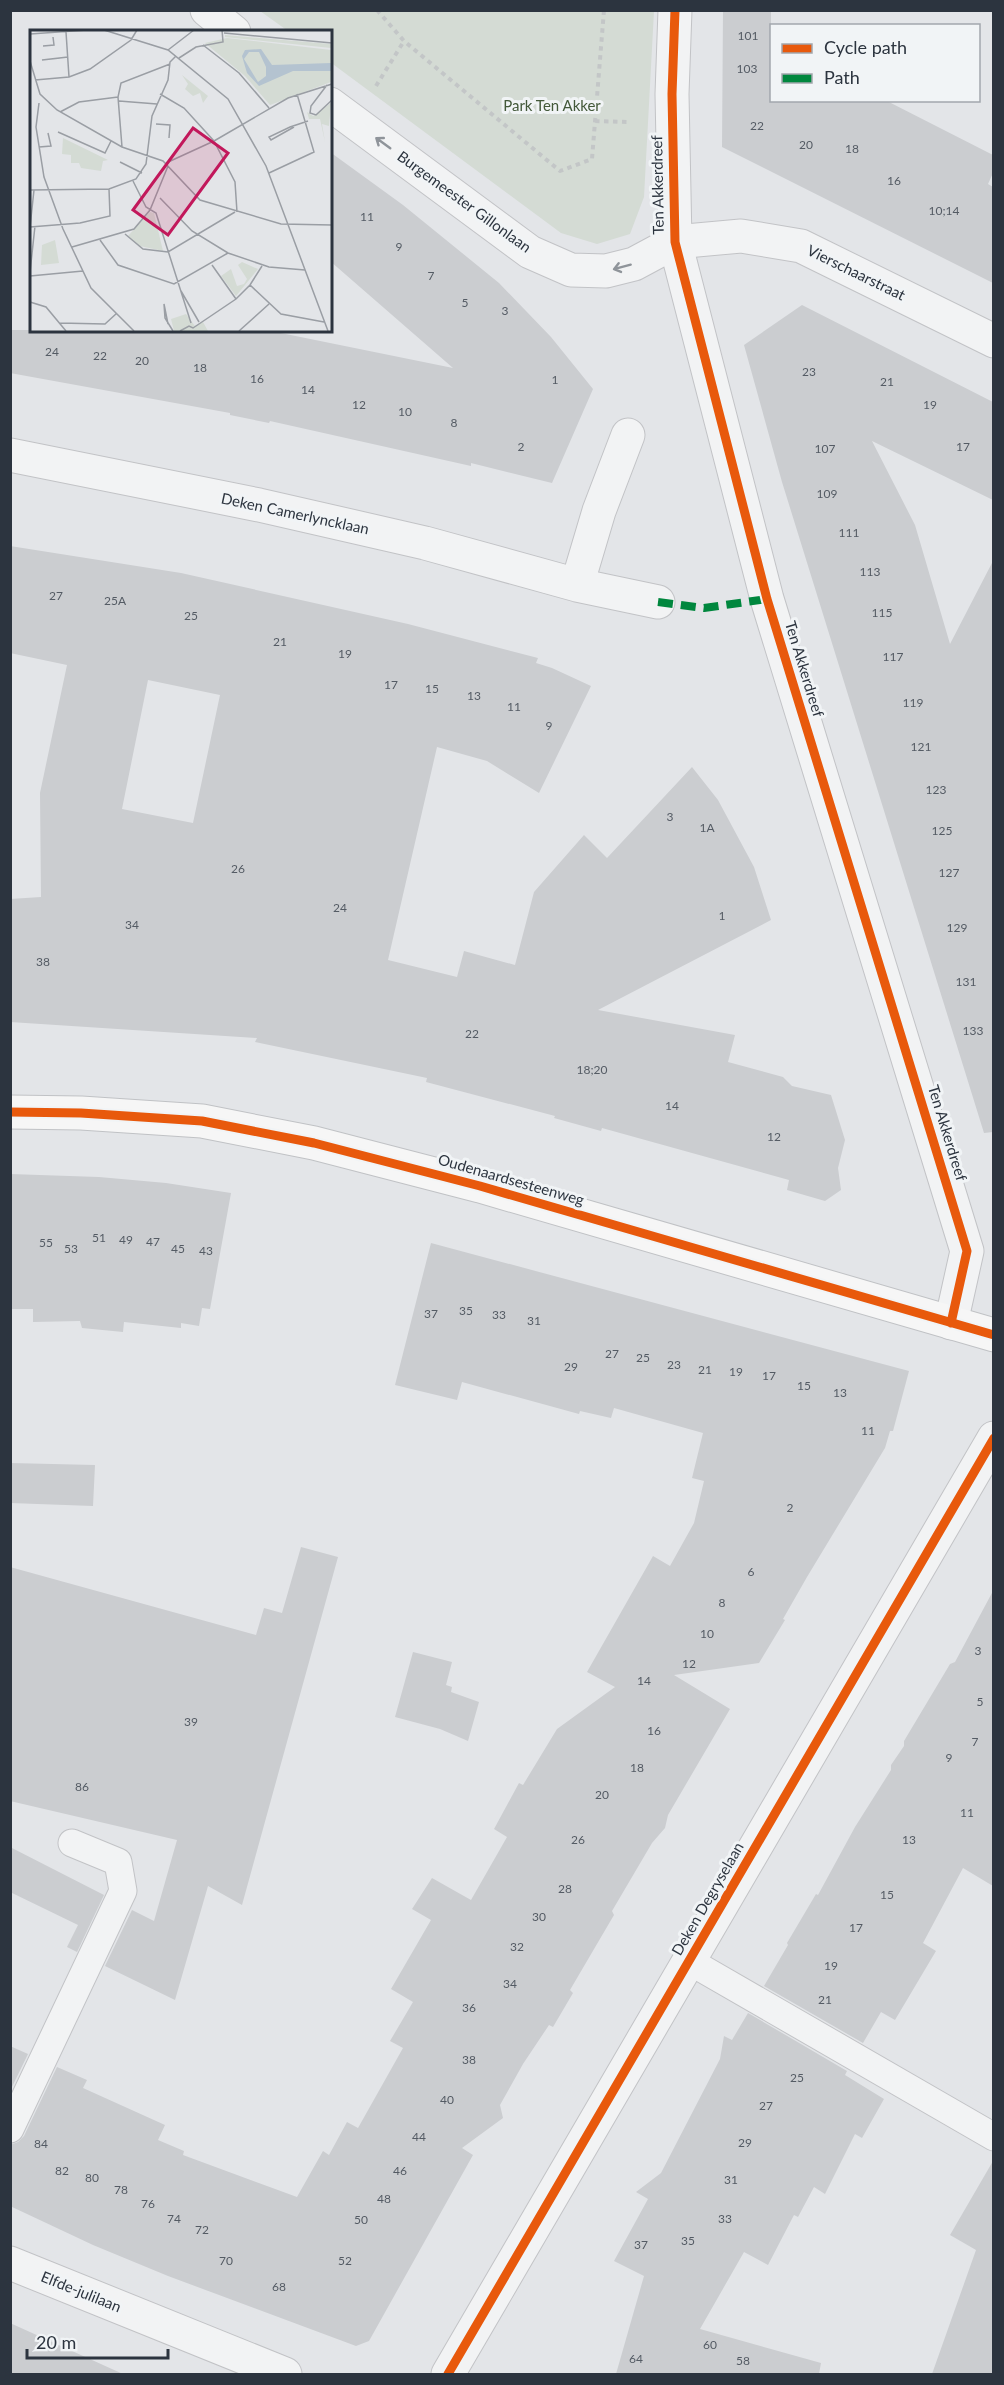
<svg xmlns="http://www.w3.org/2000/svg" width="1004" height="2385" font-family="Lato,sans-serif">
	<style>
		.green { fill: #d4dbd4 }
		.building { fill: #cbcdd0; fill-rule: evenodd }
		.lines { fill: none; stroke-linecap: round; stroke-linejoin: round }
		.service-casing { stroke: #c2c3c6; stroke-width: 29 }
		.minor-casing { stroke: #c2c3c6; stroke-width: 35 }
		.primary-casing { stroke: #c0c2c5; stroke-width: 35 }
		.path { stroke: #c3c6c7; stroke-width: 4; stroke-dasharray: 4.5 4.5; stroke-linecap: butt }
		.service { stroke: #f2f3f4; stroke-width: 27 }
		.minor { stroke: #f2f3f4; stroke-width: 33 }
		.primary { stroke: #f6f6f6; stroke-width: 33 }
		.quiet { stroke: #00873e; stroke-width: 8; stroke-dasharray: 15 8; stroke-linecap: butt }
		.cycleway-casing { stroke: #f1f4f6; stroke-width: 13 }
		.cycleway { stroke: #e8590c; stroke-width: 9 }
		.oneway { stroke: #8f949a }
		.labels { text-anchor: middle; stroke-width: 6; stroke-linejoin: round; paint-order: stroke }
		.number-label { font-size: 12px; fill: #545b64 }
		.park-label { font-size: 15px; fill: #43593a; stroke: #f1f4f6 }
		.street-label { font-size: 15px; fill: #2c343f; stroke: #f1f4f6 }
		.inset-road { fill: none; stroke: #9a9ea4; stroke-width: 1.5 }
		.view { fill: #c2185b; fill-opacity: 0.15; stroke: #c2185b; stroke-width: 3 }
		.inset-edge { fill: none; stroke: #2c343f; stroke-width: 3 }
	</style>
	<rect width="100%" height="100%" fill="#e3e5e8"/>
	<path class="green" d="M260,11H654L644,197L630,234L597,244L561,233L330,62V32L288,31Z"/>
	<path class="building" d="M723,10H771V100H885L993,155V173L988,184L993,187V283L722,147Z
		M330,152L403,205L499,283L551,337L593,389L552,483L471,463V466L270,421L269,423L230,415V413L10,373V330H266L453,368L330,261Z
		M802,305L993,402V500L872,441L915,525L950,644L993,561V1132L984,1133L782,482L744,345Z
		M10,546L181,573L408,624L538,658L536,663L552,668L591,686L539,793L487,761L437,747L388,960L457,977L464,951L515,965L534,892L584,835L607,858L692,767L718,800L754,867L771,920L598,1010L735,1035L728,1062L783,1077L792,1086L831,1095L845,1140L838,1168L841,1190L825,1201L787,1190L789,1180L602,1128L601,1131L554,1118L555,1116L426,1082L427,1078L255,1042L257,1038L10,1022V899L41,897L40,793L67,665L10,653ZM148,680L220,695L193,823L122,809Z
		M10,1174L99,1177L166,1183L231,1193L210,1309L202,1308L199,1326L181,1323V1328L124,1322L123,1332L82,1328L80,1321L33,1322V1309H10Z
		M431,1243L909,1371L893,1431H890L885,1448L807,1577L783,1619L785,1620L759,1663L674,1675L730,1709L668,1815L665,1828L652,1843L612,1911L614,1915L570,1990L573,1993L553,2027L549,2025L523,2064L500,2105L503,2118L462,2148L473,2155L369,2341L356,2346L168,2276L93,2245L10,2206V2145L18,2142L24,2136L57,2067L87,2080L83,2088L165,2125L158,2140L184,2151L183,2155L297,2197L323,2151L329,2155L347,2122L358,2128L403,2048L390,2041L413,2002L391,1989L431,1920L412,1909L432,1878L471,1900L507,1837L494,1829L519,1783L523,1785L557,1729L615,1687L587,1672L653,1556L670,1566L694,1523L704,1481L692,1478L703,1433L614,1408L611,1418L580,1411L579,1414L462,1382L457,1400L395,1385Z
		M10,1463L95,1465L93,1506L10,1503Z
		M301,1547L338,1557L242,1905L208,1886L175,2000L105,1966L132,1910L154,1921L177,1840L10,1801V1567L256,1635L264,1608L282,1613Z
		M993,1591V1886L963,1868L923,1943L936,1951L895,2020L881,2012L863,2043L764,1986L788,1945L787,1943L816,1894L818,1895L855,1827L891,1770V1765L904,1746V1741L950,1664L955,1662Z
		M413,1652L452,1662L446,1685L452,1687L451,1692L479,1702L468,1741L440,1729L395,1717Z
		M10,1847L104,1895L77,1952L67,1947L78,1925L10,1892Z
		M748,2013L847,2071L845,2075L884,2099L862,2138L855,2134L825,2194L814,2187L798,2217L794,2215L768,2265L744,2252L700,2329L821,2363L819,2374H616L644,2276L614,2261L648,2199L636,2192L661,2173L720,2059L724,2036L732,2040Z
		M10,2046L28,2054L10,2091Z
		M993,2161V2374H932L976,2250L950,2235Z
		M10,2323L123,2374H10Z"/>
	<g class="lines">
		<defs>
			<path id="service" d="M689,1961L994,2137
				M10,2129L123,1891L118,1862L72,1843"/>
			<path id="minor" d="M207,10L234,32
				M675,10L672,94L675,242L767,599L967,1251L951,1323
				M330,104L530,252L571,270L606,271L634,264L675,242L741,236L801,246L994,341
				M10,455L259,505L425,543L577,585L658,602
				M577,585L599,511L628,435
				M10,2263L285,2374
				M448,2374L994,1438"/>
			<path id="primary" d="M10,1112L81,1113L202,1121L314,1143L480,1186L994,1335"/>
		</defs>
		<use href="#service" class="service-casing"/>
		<use href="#minor" class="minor-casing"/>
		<use href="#primary" class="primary-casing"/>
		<path class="path" d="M377,10L404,41L560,171L592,159L604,10
			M376,86L404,41
			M595,121L630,122"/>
		<use href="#service" class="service"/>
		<use href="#minor" class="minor"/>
		<use href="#primary" class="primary"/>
		<path class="quiet" d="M658,602L704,608L767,599"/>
		<defs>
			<path id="cycleway" d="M675,10L672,94L675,242L767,599L967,1251L951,1323
				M10,1112L81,1113L202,1121L314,1143L480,1186L994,1335
				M448,2374L994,1438"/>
		</defs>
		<use href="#cycleway" class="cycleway-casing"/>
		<use href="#cycleway" class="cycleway"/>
	</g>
	<defs><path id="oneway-shaft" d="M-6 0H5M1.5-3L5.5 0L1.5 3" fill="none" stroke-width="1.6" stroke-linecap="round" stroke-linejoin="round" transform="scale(1.5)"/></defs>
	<g class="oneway">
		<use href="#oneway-shaft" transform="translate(383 143) rotate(-144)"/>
		<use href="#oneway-shaft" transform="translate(622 267) rotate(165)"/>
	</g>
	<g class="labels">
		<g class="number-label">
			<text x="748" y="40">101</text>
			<text x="747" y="73">103</text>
			<text x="757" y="130">22</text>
			<text x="806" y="149">20</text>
			<text x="852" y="153">18</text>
			<text x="894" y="185">16</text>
			<text x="944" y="215">10;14</text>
			<text x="367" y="221">11</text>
			<text x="399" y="251">9</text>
			<text x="431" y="280">7</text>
			<text x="465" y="307">5</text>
			<text x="505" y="315">3</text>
			<text x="52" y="356">24</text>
			<text x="100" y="360">22</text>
			<text x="142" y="365">20</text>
			<text x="200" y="372">18</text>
			<text x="809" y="376">23</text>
			<text x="257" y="383">16</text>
			<text x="555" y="384">1</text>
			<text x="887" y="386">21</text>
			<text x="308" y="394">14</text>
			<text x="359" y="409">12</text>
			<text x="930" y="409">19</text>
			<text x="405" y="416">10</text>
			<text x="454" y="427">8</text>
			<text x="521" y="451">2</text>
			<text x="963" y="451">17</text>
			<text x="825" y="453">107</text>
			<text x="827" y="498">109</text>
			<text x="849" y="537">111</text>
			<text x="870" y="576">113</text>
			<text x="56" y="600">27</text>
			<text x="115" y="605">25A</text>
			<text x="882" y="617">115</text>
			<text x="191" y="620">25</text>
			<text x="280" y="646">21</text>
			<text x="345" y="658">19</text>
			<text x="893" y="661">117</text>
			<text x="391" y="689">17</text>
			<text x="432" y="693">15</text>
			<text x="474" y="700">13</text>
			<text x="913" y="707">119</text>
			<text x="514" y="711">11</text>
			<text x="549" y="730">9</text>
			<text x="921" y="751">121</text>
			<text x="936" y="794">123</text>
			<text x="670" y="821">3</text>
			<text x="707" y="832">1A</text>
			<text x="942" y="835">125</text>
			<text x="238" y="873">26</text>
			<text x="949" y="877">127</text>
			<text x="340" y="912">24</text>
			<text x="722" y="920">1</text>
			<text x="132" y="929">34</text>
			<text x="957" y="932">129</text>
			<text x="43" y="966">38</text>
			<text x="966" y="986">131</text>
			<text x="973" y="1035">133</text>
			<text x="472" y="1038">22</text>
			<text x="592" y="1074">18;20</text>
			<text x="672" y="1110">14</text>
			<text x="774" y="1141">12</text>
			<text x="99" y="1242">51</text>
			<text x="126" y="1244">49</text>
			<text x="153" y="1246">47</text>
			<text x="46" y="1247">55</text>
			<text x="71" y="1253">53</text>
			<text x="178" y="1253">45</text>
			<text x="206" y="1255">43</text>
			<text x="466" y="1315">35</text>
			<text x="431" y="1318">37</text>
			<text x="499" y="1319">33</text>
			<text x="534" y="1325">31</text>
			<text x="612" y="1358">27</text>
			<text x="643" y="1362">25</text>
			<text x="674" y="1369">23</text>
			<text x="571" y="1371">29</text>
			<text x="705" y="1374">21</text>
			<text x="736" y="1376">19</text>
			<text x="769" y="1380">17</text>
			<text x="804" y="1390">15</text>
			<text x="840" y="1397">13</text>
			<text x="868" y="1435">11</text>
			<text x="790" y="1512">2</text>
			<text x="751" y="1576">6</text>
			<text x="722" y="1607">8</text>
			<text x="707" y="1638">10</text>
			<text x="978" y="1655">3</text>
			<text x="689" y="1668">12</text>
			<text x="644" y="1685">14</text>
			<text x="980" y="1706">5</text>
			<text x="191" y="1726">39</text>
			<text x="654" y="1735">16</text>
			<text x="975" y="1746">7</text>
			<text x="949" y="1762">9</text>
			<text x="637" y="1772">18</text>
			<text x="82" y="1791">86</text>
			<text x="602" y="1799">20</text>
			<text x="967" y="1817">11</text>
			<text x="578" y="1844">26</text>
			<text x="909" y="1844">13</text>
			<text x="565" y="1893">28</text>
			<text x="887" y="1899">15</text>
			<text x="539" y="1921">30</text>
			<text x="856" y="1932">17</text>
			<text x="517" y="1951">32</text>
			<text x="831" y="1970">19</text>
			<text x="510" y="1988">34</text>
			<text x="825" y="2004">21</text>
			<text x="469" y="2012">36</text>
			<text x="469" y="2064">38</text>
			<text x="797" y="2082">25</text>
			<text x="447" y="2104">40</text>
			<text x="766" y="2110">27</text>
			<text x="419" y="2141">44</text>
			<text x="745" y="2147">29</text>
			<text x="41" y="2148">84</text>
			<text x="62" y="2175">82</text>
			<text x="400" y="2175">46</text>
			<text x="92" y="2182">80</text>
			<text x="731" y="2184">31</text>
			<text x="121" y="2194">78</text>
			<text x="384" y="2203">48</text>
			<text x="148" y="2208">76</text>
			<text x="174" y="2223">74</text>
			<text x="725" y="2223">33</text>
			<text x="361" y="2224">50</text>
			<text x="202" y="2234">72</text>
			<text x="688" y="2245">35</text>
			<text x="641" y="2249">37</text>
			<text x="226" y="2265">70</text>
			<text x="345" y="2265">52</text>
			<text x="279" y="2291">68</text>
			<text x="710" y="2349">60</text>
			<text x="636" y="2363">64</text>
			<text x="743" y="2365">58</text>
		</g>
		<g class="park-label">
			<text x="552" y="111">Park Ten Akker</text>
		</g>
		<g class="street-label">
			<text transform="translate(658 185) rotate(-91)" y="5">Ten Akkerdreef</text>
			<text transform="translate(464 202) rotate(36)" y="5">Burgemeester Gillonlaan</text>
			<text transform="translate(856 273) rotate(26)" y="5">Vierschaarstraat</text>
			<text transform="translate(295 514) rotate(12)" y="5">Deken Camerlyncklaan</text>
			<text transform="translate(804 669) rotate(73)" y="5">Ten Akkerdreef</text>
			<text transform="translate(947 1133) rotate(73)" y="5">Ten Akkerdreef</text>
			<text transform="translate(511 1180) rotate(16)" y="5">Oudenaardsesteenweg</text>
			<text transform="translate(708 1899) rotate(-60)" y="5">Deken Degryselaan</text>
			<text transform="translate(81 2292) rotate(22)" y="5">Elfde-julilaan</text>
		</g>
	</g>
	<g transform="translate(30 30)">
		<rect width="302" height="302" fill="#e3e5e8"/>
		<path d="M195,5L301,14V18L195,7ZM197,8L301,20V52L240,75L215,46L175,13ZM152,45L178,66L173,73L170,63L163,66L155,59L158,54ZM301,73L299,96L292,94L295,112L290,89H279L277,82L283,86ZM33,108L78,130L73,131L71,141L51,138L49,133H41V125L32,124ZM120,182L124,183L133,221L110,216L98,206ZM25,210L29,233L11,235L12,215ZM212,232L228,239L206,266L191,246L201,239L207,256L214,254L217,249L208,235ZM156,284L165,296L173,292L178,301H144L141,289Z" fill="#d4dbd4"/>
		<path d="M231,19L242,35L301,33V41H263L229,56L217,43L212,26L215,20ZM219,22H229L236,37V46L228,52L214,29Z" fill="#b4c3d0" fill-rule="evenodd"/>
		<path class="inset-road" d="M74,0L138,20L198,69L236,136L298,301M36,2L39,47M194,3L302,13M0,4L57,0M173,15L209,43L239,78M13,16L24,15L23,7M138,20L164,0M30,28L12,30L38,27M149,28L166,17L193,12L192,0M0,31L10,64L27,80L92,117L133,131L170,170L251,194L302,195M5,50L39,47L60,39L101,10L107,0M297,55L281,76L280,83L286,85L302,70M130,64L154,78L184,111L205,152L207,182M89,71L127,74M9,73L6,97L14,147L33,199L61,258L104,301M30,82L49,72L88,67M126,94L140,95L139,108M264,97L241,110L239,107L260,97L278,91M28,102L75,123L81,111M9,117L21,116L18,103M92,117L88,67L91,53L140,34M90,132L112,143M136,133L184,111L258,68L302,54M239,143L284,122L267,64M103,151L116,177L126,183L161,293M0,160L79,159L106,149L116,134L122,86L138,50L140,32L146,26M130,168L162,201L198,223L239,237L275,240M0,197L50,193L80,186L79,159M0,197L4,160M95,204L113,219L138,222L205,182M70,210L88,235L144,254L198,223M42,217L104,199L120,180L138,136M182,235L206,269M0,242L5,196M0,246L53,241M220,255L251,284L294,292M151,261L169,292M0,272L16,277L36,301M29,293L75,294L87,283M138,294L134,274L135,288L143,301M150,301L159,296L163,298L206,269L220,255L232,236M209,301L239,274"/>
		<path class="view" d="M163,98L198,123L138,205L103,180Z"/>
		<rect width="302" height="302" class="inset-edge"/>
	</g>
	<rect width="1004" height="2385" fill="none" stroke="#2c343f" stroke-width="24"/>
	<rect x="770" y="24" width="210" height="78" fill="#f1f4f6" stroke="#a2a7ad" stroke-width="1.5"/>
	<rect x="782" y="44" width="30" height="9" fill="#e8590c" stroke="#a2a7ad" stroke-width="1.5"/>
	<text x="824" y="54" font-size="18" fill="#2c343f">Cycle path</text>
	<rect x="782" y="74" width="30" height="9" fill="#00873e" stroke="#a2a7ad" stroke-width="1.5"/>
	<text x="824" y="84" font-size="18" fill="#2c343f">Path</text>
	<path d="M27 2349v9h141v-9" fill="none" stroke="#2c343f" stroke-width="3"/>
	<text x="36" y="2349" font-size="18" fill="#2c343f" stroke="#f1f4f6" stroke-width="4.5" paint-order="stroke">20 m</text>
</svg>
